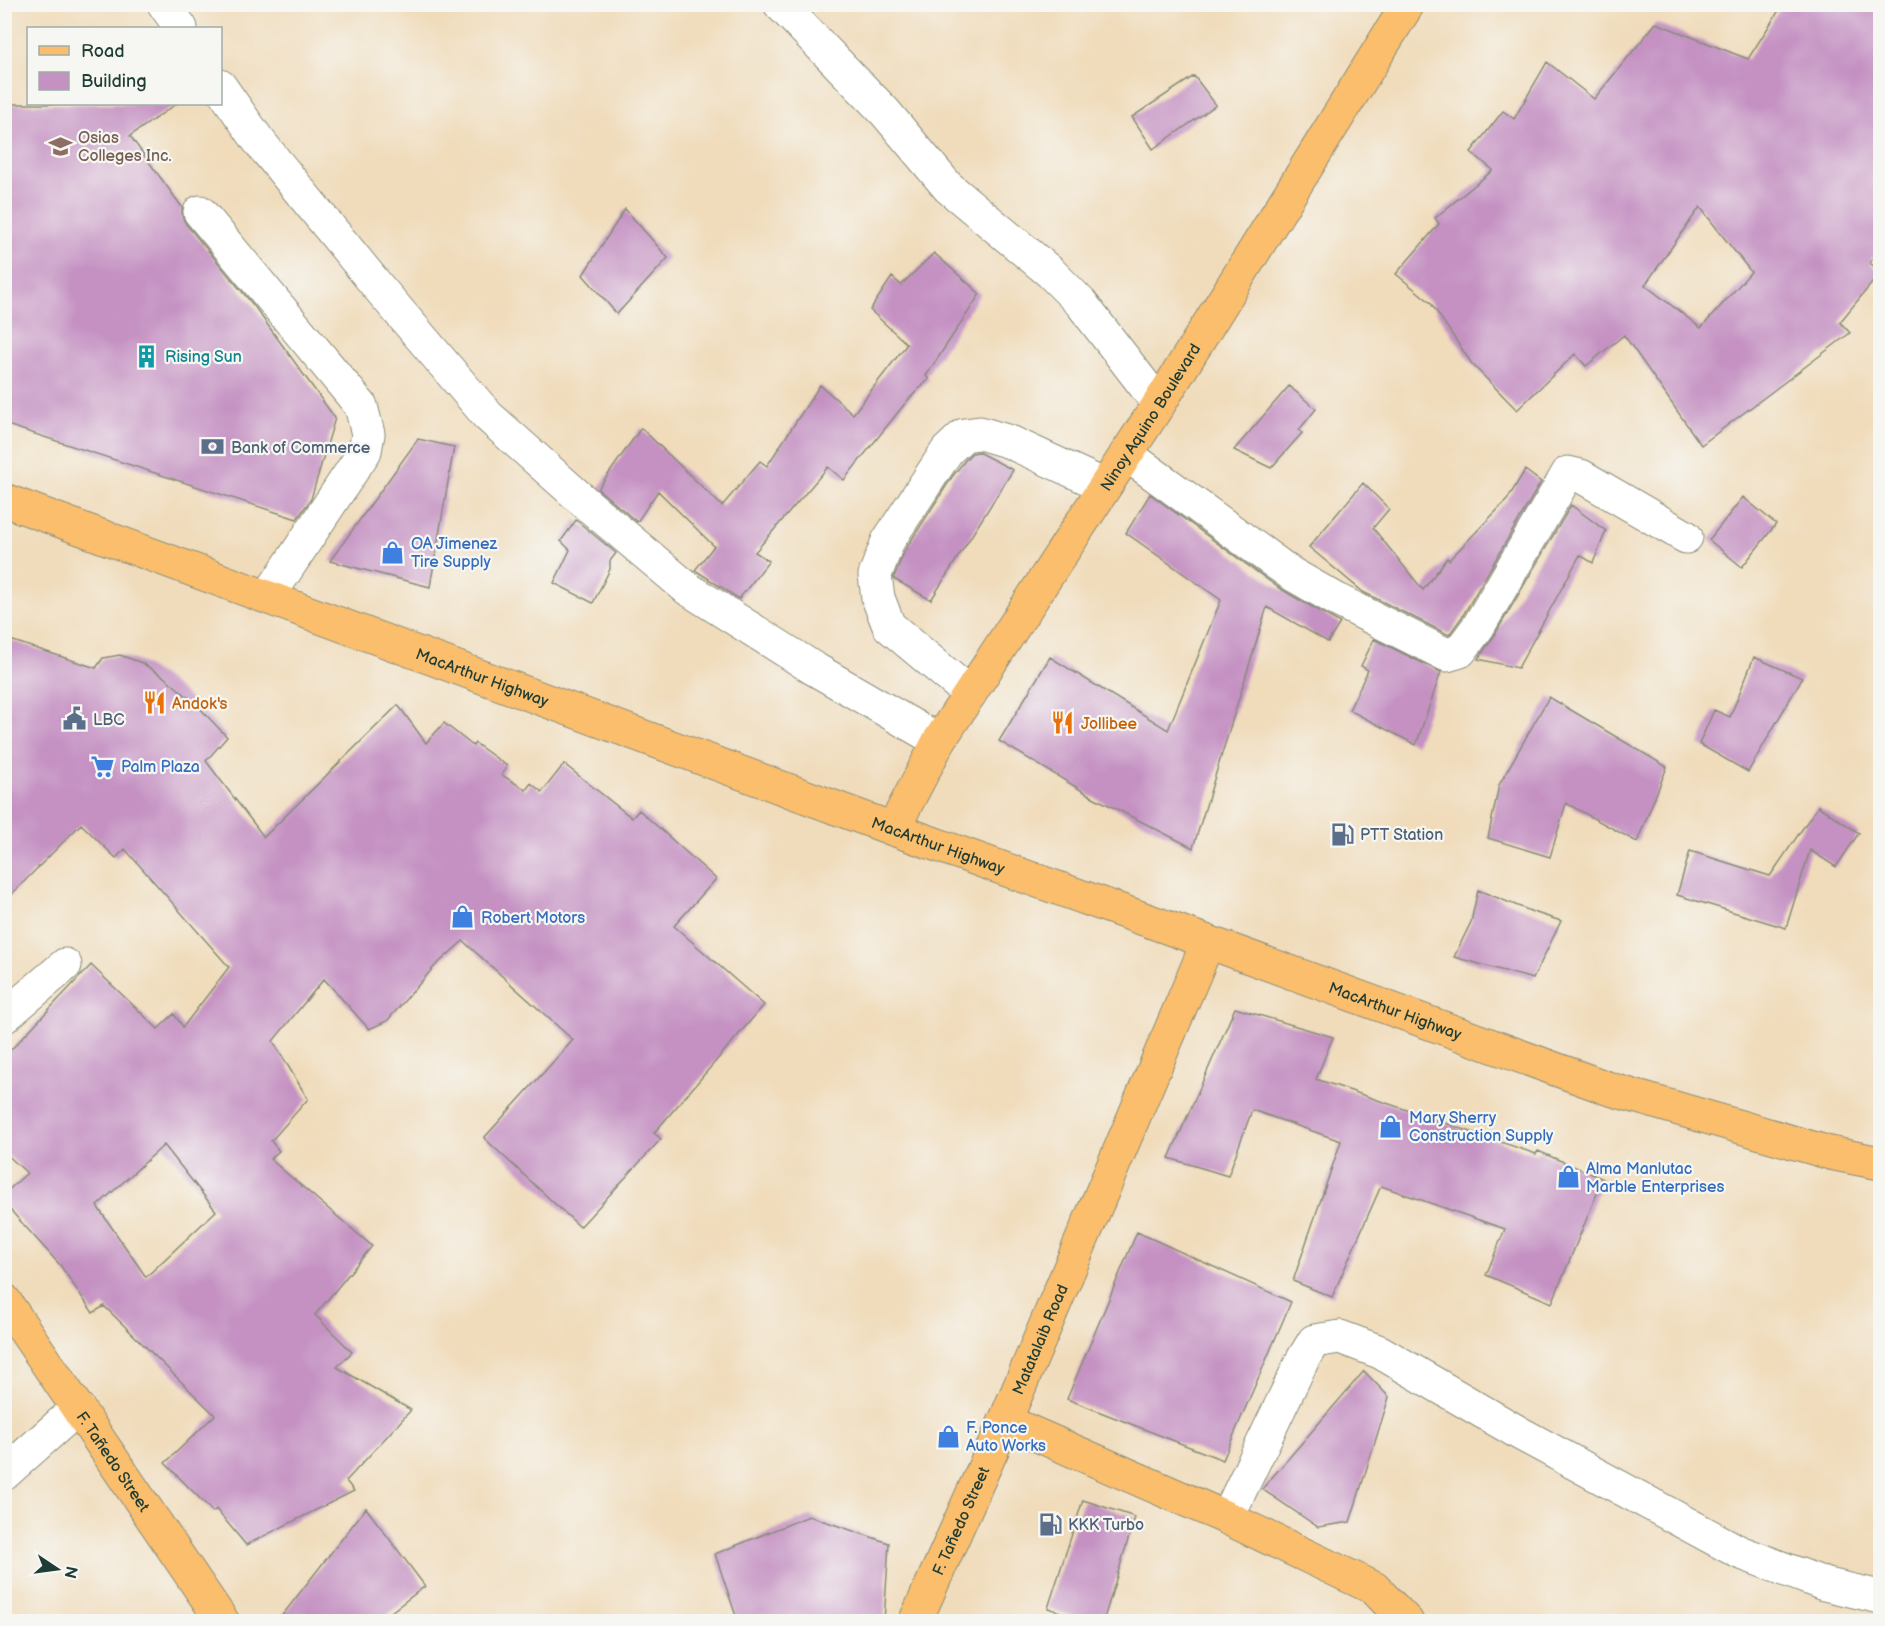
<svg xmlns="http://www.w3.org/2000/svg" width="1885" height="1626" font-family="'Balsamiq Sans',sans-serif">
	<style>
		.building { fill: #c491c2; fill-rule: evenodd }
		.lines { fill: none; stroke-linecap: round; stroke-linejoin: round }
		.minor-casing { stroke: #888c78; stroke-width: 35 }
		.major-casing { stroke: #888c78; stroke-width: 35 }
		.highway-casing { stroke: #888c78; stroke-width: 35 }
		.minor { stroke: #fff; stroke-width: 33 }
		.major { stroke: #fabe6d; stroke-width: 33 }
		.highway { stroke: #fabe6d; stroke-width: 33 }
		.labels { text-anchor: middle; stroke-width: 4.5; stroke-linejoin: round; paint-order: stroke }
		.education-label { font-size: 16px; fill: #785e54; stroke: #f6f6f2; text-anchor: start }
		.culture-label { font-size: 16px; fill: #0d838f; stroke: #f6f6f2; text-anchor: start }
		.street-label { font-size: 16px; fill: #1f3d34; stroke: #f6f6f2 }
		.service-label { font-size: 16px; fill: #4e5e75; stroke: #f6f6f2; text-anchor: start }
		.shop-label { font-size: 16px; fill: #366cbe; stroke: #f6f6f2; text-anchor: start }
		.food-label { font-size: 16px; fill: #c56008; stroke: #f6f6f2; text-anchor: start }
	</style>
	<rect width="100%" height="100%" fill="#f6f6f2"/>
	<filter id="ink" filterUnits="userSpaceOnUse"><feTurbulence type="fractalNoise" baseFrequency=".0167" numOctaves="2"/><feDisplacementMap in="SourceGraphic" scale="12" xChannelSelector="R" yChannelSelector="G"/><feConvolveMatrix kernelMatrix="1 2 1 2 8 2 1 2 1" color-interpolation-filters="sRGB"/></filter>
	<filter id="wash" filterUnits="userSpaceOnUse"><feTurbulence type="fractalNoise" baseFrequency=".008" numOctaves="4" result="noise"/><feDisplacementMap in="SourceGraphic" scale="24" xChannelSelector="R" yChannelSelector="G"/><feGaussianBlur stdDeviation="1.35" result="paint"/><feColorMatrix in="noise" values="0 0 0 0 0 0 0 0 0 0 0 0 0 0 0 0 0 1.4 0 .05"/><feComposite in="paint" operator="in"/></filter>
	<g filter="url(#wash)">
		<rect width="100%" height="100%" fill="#f0dcbb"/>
		<g id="blocks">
			<path class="building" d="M1783,4H1881V242L1870,263L1881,272L1840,322L1850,333L1701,445L1624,335L1586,366L1575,354L1517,410L1472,364L1430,302L1396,274L1439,224L1435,218L1493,170L1471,152L1503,111L1514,119L1547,62L1594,99L1656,23L1748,59ZM1700,207L1751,272L1701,328L1645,285Z
				M1194,76L1216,105L1153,149L1132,117Z
				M4,104H176L130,136L182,207V216L186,224L254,306L335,418L311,499L297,519L4,424Z
				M625,209L668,258L617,314L583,275Z
				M934,253L980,294L926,376L929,379L907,401L844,480L828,467L755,552L769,561L739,599L695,570L714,546L658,491L637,522L598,489L641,428L722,506L760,461L767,466L820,385L853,414L907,344L870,310L892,277L901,285Z
				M1289,386L1316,409L1299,430L1302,433L1271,468L1234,450Z
				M418,439L454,447L430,587L330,561Z
				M978,452L1013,470L931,600L894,579V577L905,550L952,477L966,459L972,453Z
				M1525,470L1541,482L1462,617L1449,635L1363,592L1309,547L1363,483L1389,509L1373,528L1423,590L1447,558L1449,560L1507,500Z
				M1150,494L1279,588L1340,623L1328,642L1267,607L1193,848L1091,796L999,741L1050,657L1168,730L1221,600L1126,533Z
				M1743,497L1776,524L1742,567L1709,540Z
				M1571,505L1606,531L1593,563L1580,555L1518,668L1478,659L1494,636Z
				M576,520L616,553L610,561V569L593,603L554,583L570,550L561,541Z
				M4,638L96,668L103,658L120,655L142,663L164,677L194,702L227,737L206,761L264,837L398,705L426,743L444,723L473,746L475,743L507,766L502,775L526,790L531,783L542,792L564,764L632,818L639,810L716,879L674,926L764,1005L654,1133L661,1139L580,1227L484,1138L573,1040L463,941L434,967L387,1021L369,1029L324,979L273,1041L308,1099L271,1141L279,1151L270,1159L372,1246L315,1315L352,1352L337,1367L411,1410L346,1481L354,1491L246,1545L216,1509L213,1512L165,1463L215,1415L104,1306L93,1313L60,1265L4,1203V1194L27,1173L4,1152V1057L91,965L158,1029L174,1014L183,1027L229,967L125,849L116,858L81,824L4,902ZM164,1145L216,1211L146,1277L97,1206Z
				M1374,639L1441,672L1416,745L1349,710L1368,670L1361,666Z
				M1754,657L1802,678L1748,772L1699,744L1714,710L1730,717Z
				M1549,697L1667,767L1637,842L1566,803L1550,857L1488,838L1499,785Z
				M1818,806L1859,833L1836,867L1810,850L1786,928L1677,895L1690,851L1770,876Z
				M1478,890L1533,912L1561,921L1533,979L1454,957L1471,922Z
				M1235,1008L1333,1037L1316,1079L1536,1154L1538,1151L1603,1179L1552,1303L1486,1275L1505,1229L1381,1186L1332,1297L1293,1281L1341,1141L1252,1110L1228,1176L1169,1158Z
				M1137,1232L1291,1302L1223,1460L1067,1399Z
				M1364,1371L1389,1397L1350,1522L1318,1527L1262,1489Z
				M1083,1500L1135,1517L1103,1622H1090L1048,1608Z
				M366,1508L425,1586L378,1622H277Z
				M809,1516L889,1543L884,1622H738L715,1554Z"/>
		</g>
	</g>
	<g filter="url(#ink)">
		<use href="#blocks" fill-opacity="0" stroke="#888c78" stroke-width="1.5"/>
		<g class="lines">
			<defs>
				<path id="minor" d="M164,4L181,28
					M780,4L885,112L948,187L1050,272L1081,303L1159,404
					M220,86L258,140L379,288L488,416L588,505L688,589L813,668L939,741
					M200,212L361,406L368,434L365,451L268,597
					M1126,454L1290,573L1339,601L1447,655L1460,651L1478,627L1568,473L1581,476L1686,537
					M970,694L889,626L878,598L875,575L888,541L947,451L964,435L980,433L1010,442L1105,486
					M4,1017L65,965
					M4,1474L78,1408
					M1227,1518L1303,1359L1314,1341L1340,1337L1380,1352L1521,1434L1739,1552L1824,1584L1880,1597"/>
				<g id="major">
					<path id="s1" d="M893,829L939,741L1159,404L1408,4"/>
					<path id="s2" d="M4,1300L223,1622"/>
					<path d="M1005,1421L1227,1518L1374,1588L1407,1622"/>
					<path id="s3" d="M915,1622L1005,1421L1208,942"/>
				</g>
				<g id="highway">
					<path id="s4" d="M4,500L893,829L1208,942L1610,1089L1830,1153L1880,1163"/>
				</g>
			</defs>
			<use href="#minor" class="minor-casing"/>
			<use href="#major" class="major-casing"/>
			<use href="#highway" class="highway-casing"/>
			<use href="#minor" class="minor"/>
			<use href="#major" class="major"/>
			<use href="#highway" class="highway"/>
		</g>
	</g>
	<defs>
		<symbol id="university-bare" viewBox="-9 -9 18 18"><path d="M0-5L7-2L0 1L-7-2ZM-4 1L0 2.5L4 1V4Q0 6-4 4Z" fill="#8d6e63" stroke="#f6f6f2" stroke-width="2.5" paint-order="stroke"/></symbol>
		<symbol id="building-bare" viewBox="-9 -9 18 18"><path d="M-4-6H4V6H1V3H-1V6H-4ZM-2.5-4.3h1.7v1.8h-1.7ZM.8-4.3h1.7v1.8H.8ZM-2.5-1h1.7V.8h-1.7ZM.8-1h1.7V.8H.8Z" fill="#0f9aa8" stroke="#f6f6f2" stroke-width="2.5" paint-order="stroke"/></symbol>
		<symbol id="bank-bare" viewBox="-9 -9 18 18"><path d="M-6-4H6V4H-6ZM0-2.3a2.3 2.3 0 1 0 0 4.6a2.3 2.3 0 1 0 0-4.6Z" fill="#5c6f8a" stroke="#f6f6f2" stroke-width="2.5" paint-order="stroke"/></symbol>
		<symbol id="shop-bare" viewBox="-9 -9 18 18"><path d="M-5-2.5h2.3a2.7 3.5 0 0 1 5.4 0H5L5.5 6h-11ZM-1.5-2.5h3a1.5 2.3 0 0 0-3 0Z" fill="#3f7fe0" stroke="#f6f6f2" stroke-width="2.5" paint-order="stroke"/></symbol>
		<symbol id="restaurant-bare" viewBox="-9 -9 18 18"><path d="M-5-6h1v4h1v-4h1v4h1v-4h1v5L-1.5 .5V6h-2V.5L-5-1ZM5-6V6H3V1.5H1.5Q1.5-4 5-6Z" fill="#e8710a" stroke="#f6f6f2" stroke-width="2.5" paint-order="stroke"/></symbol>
		<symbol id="civic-bare" viewBox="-9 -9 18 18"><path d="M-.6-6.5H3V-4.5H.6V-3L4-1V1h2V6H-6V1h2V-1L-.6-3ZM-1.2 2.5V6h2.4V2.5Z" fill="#5c6f8a" stroke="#f6f6f2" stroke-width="2.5" paint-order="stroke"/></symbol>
		<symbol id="supermarket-bare" viewBox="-9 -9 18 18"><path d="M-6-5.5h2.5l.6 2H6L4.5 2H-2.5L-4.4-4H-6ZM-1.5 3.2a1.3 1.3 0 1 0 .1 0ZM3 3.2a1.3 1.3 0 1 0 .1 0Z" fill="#3f7fe0" stroke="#f6f6f2" stroke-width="2.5" paint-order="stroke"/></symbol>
		<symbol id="fuel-bare" viewBox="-9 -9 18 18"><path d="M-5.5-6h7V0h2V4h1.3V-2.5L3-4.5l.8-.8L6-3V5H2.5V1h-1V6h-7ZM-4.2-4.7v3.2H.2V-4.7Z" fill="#5c6f8a" stroke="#f6f6f2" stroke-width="2.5" paint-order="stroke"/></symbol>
	</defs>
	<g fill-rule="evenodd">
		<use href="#university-bare" x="44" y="130" width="33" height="33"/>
		<use href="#building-bare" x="130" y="340" width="33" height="33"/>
		<use href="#bank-bare" x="196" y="430" width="33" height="33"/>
		<use href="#shop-bare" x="376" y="536" width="33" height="33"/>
		<use href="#restaurant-bare" x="138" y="686" width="33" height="33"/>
		<use href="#civic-bare" x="58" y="702" width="33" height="33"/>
		<use href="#restaurant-bare" x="1046" y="706" width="33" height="33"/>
		<use href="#supermarket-bare" x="86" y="750" width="33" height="33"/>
		<use href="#fuel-bare" x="1326" y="818" width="33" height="33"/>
		<use href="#shop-bare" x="446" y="900" width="33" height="33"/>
		<use href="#shop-bare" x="1374" y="1110" width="33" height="33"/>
		<use href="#shop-bare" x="1552" y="1160" width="33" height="33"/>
		<use href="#shop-bare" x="932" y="1420" width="33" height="33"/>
		<use href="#fuel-bare" x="1034" y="1508" width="33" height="33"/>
	</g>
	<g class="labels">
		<g class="education-label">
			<text x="78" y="143">Osias<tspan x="78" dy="18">Colleges Inc.</tspan></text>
		</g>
		<g class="culture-label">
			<text x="165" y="362">Rising Sun</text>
		</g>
		<g class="street-label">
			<text dy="6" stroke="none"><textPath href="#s1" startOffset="486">Ninoy Aquino Boulevard</textPath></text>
			<text dy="6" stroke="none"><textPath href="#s4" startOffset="510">MacArthur Highway</textPath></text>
			<text dy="6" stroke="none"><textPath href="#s4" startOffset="996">MacArthur Highway</textPath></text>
			<text dy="6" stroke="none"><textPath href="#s4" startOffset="1482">MacArthur Highway</textPath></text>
			<text dy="6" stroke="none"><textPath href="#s3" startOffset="309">Matatalaib Road</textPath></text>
			<text dy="6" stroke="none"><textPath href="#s2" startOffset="195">F. Tañedo Street</textPath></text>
			<text dy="6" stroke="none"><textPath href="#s3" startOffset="111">F. Tañedo Street</textPath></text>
		</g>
		<g class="service-label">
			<text x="231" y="453">Bank of Commerce</text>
			<text x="93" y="725">LBC</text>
			<text x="1360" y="840">PTT Station</text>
			<text x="1068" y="1530">KKK Turbo</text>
		</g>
		<g class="shop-label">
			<text x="411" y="549">OA Jimenez<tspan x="411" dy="18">Tire Supply</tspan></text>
			<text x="121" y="772">Palm Plaza</text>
			<text x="481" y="923">Robert Motors</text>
			<text x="1409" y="1123">Mary Sherry<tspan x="1409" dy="18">Construction Supply</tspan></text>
			<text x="1586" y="1174">Alma Manlutac<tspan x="1586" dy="18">Marble Enterprises</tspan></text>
			<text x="966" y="1433">F. Ponce<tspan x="966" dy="18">Auto Works</tspan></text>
		</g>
		<g class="food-label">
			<text x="172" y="709">Andok's</text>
			<text x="1081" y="729">Jollibee</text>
		</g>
	</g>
	<rect width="1885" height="1626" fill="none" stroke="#f6f6f2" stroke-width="24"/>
	<rect x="27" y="27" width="195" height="78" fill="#f6f6f2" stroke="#a0aca6" stroke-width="1.5"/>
	<rect x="39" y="46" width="30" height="9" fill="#fabe6d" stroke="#a0aca6" stroke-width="1.5"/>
	<text x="81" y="57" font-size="18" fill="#1f3d34">Road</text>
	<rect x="39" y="72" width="30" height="18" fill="#c491c2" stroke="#a0aca6" stroke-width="1.5"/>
	<text x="81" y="87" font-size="18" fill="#1f3d34">Building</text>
	<g transform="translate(57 1569) rotate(103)" stroke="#f6f6f2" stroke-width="4.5" paint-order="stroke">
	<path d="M0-4.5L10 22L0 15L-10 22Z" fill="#1f3d34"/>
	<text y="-9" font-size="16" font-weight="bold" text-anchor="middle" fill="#1f3d34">N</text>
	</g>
</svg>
